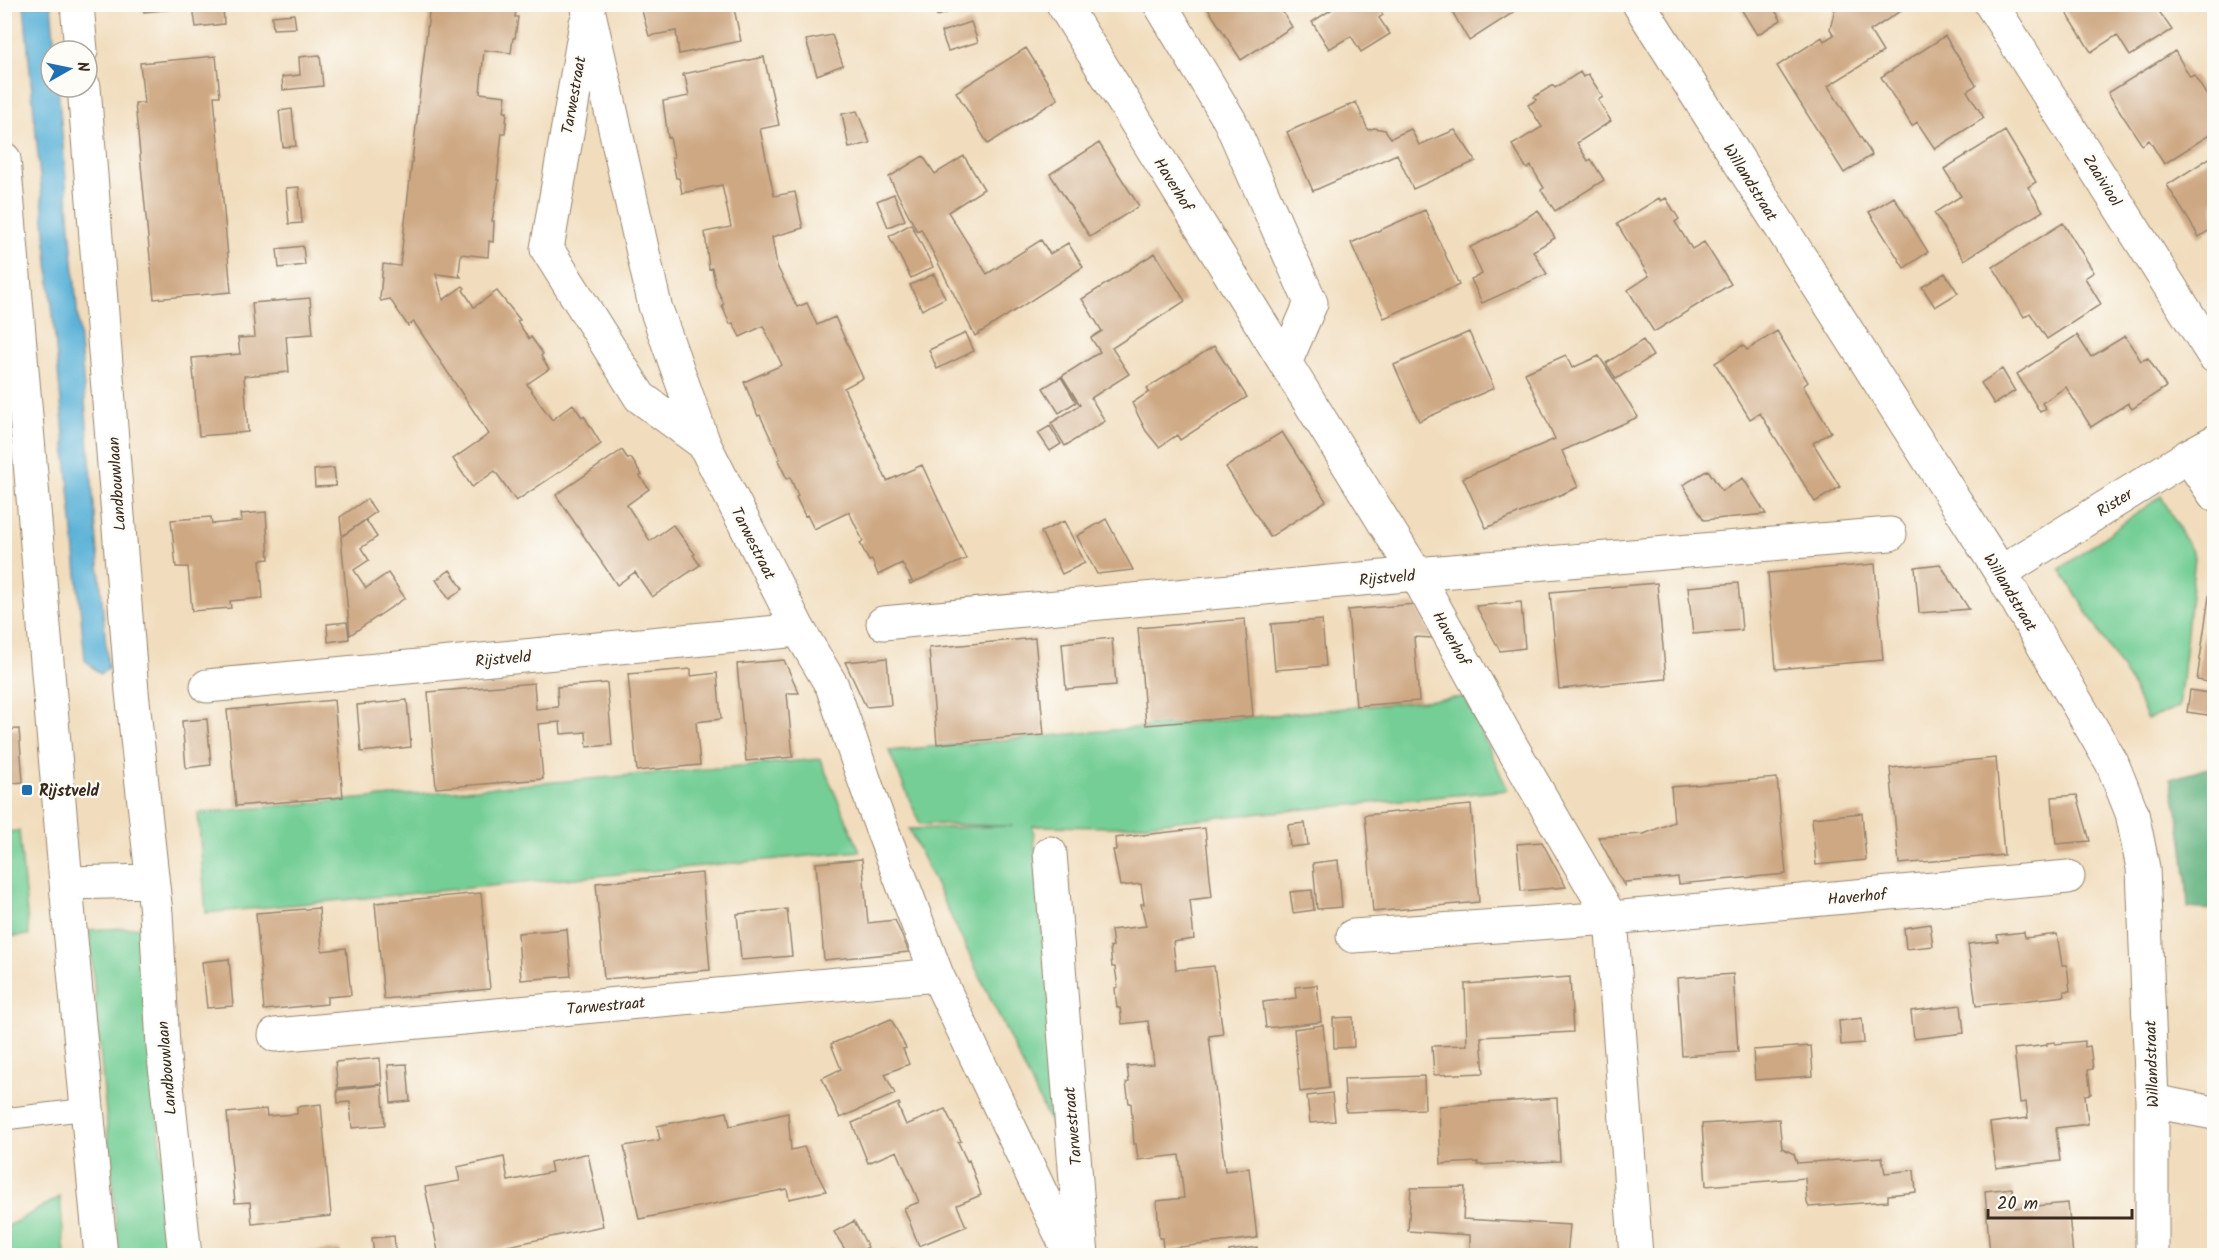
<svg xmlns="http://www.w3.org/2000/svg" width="2219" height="1260" font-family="Kalam,sans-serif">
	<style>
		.green { fill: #75ce95; stroke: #587c5a; stroke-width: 1.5 }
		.forest { fill: #60b17e; stroke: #4e6e4e; stroke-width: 1.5 }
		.water { fill: #5cb2d8; stroke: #4c6e7b; stroke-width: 1.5 }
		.building { fill: #cea883 }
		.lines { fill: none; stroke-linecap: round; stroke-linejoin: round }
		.service-casing { stroke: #96846e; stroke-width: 23 }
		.minor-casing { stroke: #96846e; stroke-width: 35 }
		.service { stroke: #fff; stroke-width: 21 }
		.minor { stroke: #fff; stroke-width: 33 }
		.poi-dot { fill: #1f6fb2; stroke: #fdfcf7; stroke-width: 2 }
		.labels { text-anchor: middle; stroke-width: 4.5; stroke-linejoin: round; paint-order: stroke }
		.street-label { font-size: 16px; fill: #3b2a1e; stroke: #fdfcf7 }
		.poi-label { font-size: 16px; font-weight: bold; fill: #3b2a1e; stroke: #fdfcf7; text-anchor: start }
	</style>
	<rect width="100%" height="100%" fill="#fdfcf7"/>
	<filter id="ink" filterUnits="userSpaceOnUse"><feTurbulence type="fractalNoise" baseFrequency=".0167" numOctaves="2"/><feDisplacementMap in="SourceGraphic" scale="12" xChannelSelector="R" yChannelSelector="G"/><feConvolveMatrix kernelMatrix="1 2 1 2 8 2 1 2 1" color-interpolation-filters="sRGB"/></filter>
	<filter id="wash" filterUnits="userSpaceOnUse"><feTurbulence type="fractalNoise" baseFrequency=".008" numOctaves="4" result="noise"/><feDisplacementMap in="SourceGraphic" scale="24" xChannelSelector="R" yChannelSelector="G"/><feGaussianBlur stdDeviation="1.35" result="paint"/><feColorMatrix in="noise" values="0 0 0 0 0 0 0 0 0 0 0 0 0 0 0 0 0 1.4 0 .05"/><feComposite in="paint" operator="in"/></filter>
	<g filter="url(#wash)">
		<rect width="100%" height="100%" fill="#f1ddbd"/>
		<path class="green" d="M2161,496L2195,557L2179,707L2147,719L2129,680L2060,569Z
			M1465,697L1508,790L1115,827L1033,826L1062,1147L909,829L1013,826L920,824L889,751Z
			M820,759L860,851L206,913L198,813Z
			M19,831L29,935L5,937V832Z
			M142,927L170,1255H119L89,930Z
			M60,1197L65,1255H5V1228Z"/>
		<path class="forest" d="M2213,767L2214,775V910L2188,908C2186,864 2181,822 2170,779Z"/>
		<path class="water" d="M24,5H51L55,51H51V87H58L108,669L100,674L85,660Z"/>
		<g id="blocks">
			<path class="building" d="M143,4H223L224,24L196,27L193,7L144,12Z
				M430,4H517L515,17H518L515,38H513L511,53L484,50L480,93L506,96L504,112H507L505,133H502L497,180H499L492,221H494L493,242L489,241L488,257L461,254L459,274L461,277L436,274L443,300L463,286L465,288L463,290L474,307L497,291L520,320L517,321L529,339L531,337L543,354L541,356L549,369L527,384L539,402L552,420L573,404L582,417L584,416L601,444L516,501L495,471L472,487L453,459L489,434L414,322L408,326L390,299L381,301L380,299L383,264L400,266Z
				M640,4H733L741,41L679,54L676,31L649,36Z
				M934,4H971V5L937,16Z
				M1205,4H1278L1292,27L1241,60Z
				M1340,4H1377L1383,15L1379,18L1390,34L1361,52L1351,36L1329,49L1312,22Z
				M1448,4H1510L1514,12L1469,41Z
				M1738,4H1771L1781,20L1757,35Z
				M1836,4H1911L1870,31L1883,52L1828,86L1872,155L1844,173L1777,66L1822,37L1824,41L1834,35L1830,29Z
				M2061,4H2154L2172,30L2130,56L2117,35L2091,52Z
				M294,14L296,28L273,29L272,16Z
				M971,22L978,42L948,51L941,32Z
				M832,35L843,65L817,75L806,40Z
				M1945,36L1976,85L1967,91L1984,118L1935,149L1917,122L1912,126L1881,77Z
				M1026,48L1058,99L988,144L956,92Z
				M2175,51L2190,77L2194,75L2214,107V132L2164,164L2149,140L2142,145L2108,93Z
				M320,55L323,86L283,90L282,77L300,75L299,57Z
				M216,56L220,96H214L231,292L154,299L135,103H144L140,63Z
				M764,57L779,125L760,129L774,196L795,192L803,228L772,237L777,266L797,307L807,303L817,325L835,317L863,378L844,388L887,481L922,465L966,559L910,584L909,582L912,581L902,563L878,575L872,560L869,561L860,543L863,541L849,512L814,529L807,515L805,516L796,497L798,496L790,477L787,479L778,460L780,459L760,415L758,416L744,382L782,365L763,326L740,337L733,323L730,324L722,305L724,304L716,287L712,268L709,269L705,232L731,227L722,185L682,193L679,178H676L672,158L674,157L670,137L668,138L663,101L689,96L685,76H683V74Z
				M1580,72L1583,77L1588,74L1603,97L1598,100L1611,121L1577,143L1588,161L1591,159L1604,180L1555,211L1541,190L1544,188L1531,166L1527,169L1512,145L1542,127L1528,105L1536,100L1534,97L1553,85L1555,88Z
				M1356,102L1368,130L1374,128L1385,130L1391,138L1411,129L1419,145L1455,130L1476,161L1413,189L1397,154L1313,191L1287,132Z
				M292,109L296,146L283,147L279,111Z
				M857,111L870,143L849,148L842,114Z
				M2005,131L2036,182L2028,187L2043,211L1964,260L1934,213L1961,196L1944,169Z
				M1099,143L1139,206L1090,237L1050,174Z
				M2214,155V227L2199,237L2167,185Z
				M923,156L935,174L964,156L984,189L948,212L987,274L1041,240L1050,254L1068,243L1083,267L975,336L921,229L917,231L889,177Z
				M299,187L302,223L289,224L286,188Z
				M894,194L905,220L888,227L877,201Z
				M1894,197L1928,252L1904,268L1869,212Z
				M1659,198L1661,201L1666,198L1679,219L1675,222L1692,249L1704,242L1731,284L1654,332L1628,290L1649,276L1617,224Z
				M1425,210L1459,285L1384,318L1351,243Z
				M1538,210L1555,238L1533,251L1547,274L1482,303L1471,279L1482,274L1470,247L1517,225L1516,224Z
				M2063,223L2094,272L2085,278L2101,304L2047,339L2030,313L2024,317L1993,267Z
				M911,224L933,267L911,278L889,236Z
				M303,246L305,265L279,268L277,249Z
				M1155,253L1185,301L1112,348L1129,374L1091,398L1105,421L1065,446L1051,423L1080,405L1062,376L1100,352L1091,338L1102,331L1082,299Z
				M1945,273L1958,293L1935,307L1922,287Z
				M934,274L945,298L922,310L910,285Z
				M310,298L313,334L286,336L289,372L244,376L248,432L199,436L192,358L240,354L238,338L255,337L252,303Z
				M1777,331L1808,382L1803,386L1831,432L1813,443L1840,487L1815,502L1760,413L1750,419L1715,363L1743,345L1747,350Z
				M1469,332L1494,388L1419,421L1394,365Z
				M966,333L974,351L937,369L929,350Z
				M2077,335L2091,357L2125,336L2141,361L2148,358L2166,387L2132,409L2128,403L2091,427L2066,387L2042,403L2046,409L2040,412L2017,374Z
				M1643,340L1653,356L1616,379L1606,363Z
				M1214,346L1247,397L1180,440L1177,435L1159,447L1146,431L1132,403L1149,392L1147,388Z
				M1566,355L1572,368L1599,356L1638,417L1562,451L1578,487L1486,528L1463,478L1555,439L1525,373Z
				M2002,369L2015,391L1994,404L1981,383Z
				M1061,377L1076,402L1059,413L1043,388Z
				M1050,426L1061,444L1050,451L1038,433Z
				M1282,432L1326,501L1270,537L1226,467Z
				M622,450L628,459L631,458L642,475L640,476L649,489L627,505L650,541L673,525L695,554L693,555L700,565L652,597L635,572L617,585L556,495Z
				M334,468L336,486L315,487L314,470Z
				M1708,470L1722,491L1743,478L1766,514L1704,520L1683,485Z
				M367,499L376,512L342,536L340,517Z
				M266,512L269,559L260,560L263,598L230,601L231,608L192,611L188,567H176L171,520L211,517L212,524L242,521L241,514Z
				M1106,519L1133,570L1097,574L1077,536Z
				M366,520L377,537L361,548L369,560L354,570L366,588L388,573L405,598L350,635L341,537Z
				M1064,521L1085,563L1062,574L1041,532Z
				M1875,564L1883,660L1776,669L1768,573Z
				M1940,564L1969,609L1919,613L1915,567Z
				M450,570L463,589L449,599L436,580Z
				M2212,575H2214V683L2197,680Z
				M1657,583L1666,679L1559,689L1550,592Z
				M1738,583L1742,630L1693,634L1688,587Z
				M1521,602L1525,648L1500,651L1476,606Z
				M1415,604L1433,638L1414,637L1419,701L1356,706L1348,610Z
				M1245,619L1253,716L1146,725L1138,628Z
				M1322,620L1326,666L1275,670L1271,624Z
				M347,622L349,639L328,642L327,624Z
				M1035,638L1044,735L937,744L929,648Z
				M1112,638L1116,685L1066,689L1062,643Z
				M887,658L891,705L866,707L845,662Z
				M784,660L799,693H787L793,757L746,761L737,664Z
				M691,669V676L717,673L721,719L696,722L700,765L637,771L628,674Z
				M534,683L536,709L558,707L557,687L607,683L612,745L587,747L586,732L561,734L560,722L538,724L543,779L436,788L428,692Z
				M2190,690L2214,694V716L2187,712Z
				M334,700L343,797L236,806L227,710Z
				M407,700L411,747L361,752L357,705Z
				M207,719L211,765L186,768L182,721Z
				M19,729L23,782L4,784V730Z
				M1996,758L2004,855L1899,864L1890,768Z
				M1777,778L1786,874L1679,884L1678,877L1648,880L1625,882V887L1598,837L1644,834L1674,822L1671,787Z
				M2077,795L2090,841L2056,844L2052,797Z
				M1471,805L1479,902L1373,912L1365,815Z
				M1862,813L1866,860L1816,865L1812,818Z
				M1305,823L1308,845L1290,847L1288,825Z
				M1205,828L1212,897L1190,900L1194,939L1173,942L1176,970L1214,966L1223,1034L1209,1036L1225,1171L1249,1168L1257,1238L1163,1249L1162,1238H1159L1157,1201L1184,1198L1179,1155L1138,1160L1136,1144H1134L1131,1103H1129L1126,1083L1129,1082L1127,1066L1154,1064L1148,1021L1122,1024L1120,1008H1117L1115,988L1118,987L1115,967H1112L1110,947L1113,946L1111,930L1146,926L1141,904H1144L1141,884L1120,886L1113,850H1116L1115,838Z
				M1542,842L1566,887L1521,891L1517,844Z
				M862,859L868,923L895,920L909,952L824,960L816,863Z
				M1338,860L1342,907L1317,909L1313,863Z
				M702,873L710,970L604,979L596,883Z
				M1312,890L1314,910L1293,913L1290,892Z
				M481,893L490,989L384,999L375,903Z
				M319,908L322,951L346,948L351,995L327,997V1004L264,1010L256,913Z
				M787,909L792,956L741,960L737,914Z
				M1930,924L1933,946L1906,949L1904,928Z
				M567,929L571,976L521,980L518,933Z
				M2024,932L2025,938L2057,934L2062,965H2067L2070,991H2064L2065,996L1976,1006L1968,944L1998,941L1997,935Z
				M229,959L233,1006L207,1008L202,962Z
				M1733,974L1738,1052L1682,1056L1677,978Z
				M1570,977L1573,1032L1481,1037L1484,1073L1434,1075L1432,1046L1467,1045L1465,984Z
				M1317,985L1321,1022L1266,1028L1263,1002L1296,998L1295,987Z
				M1961,1005L1964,1033L1914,1039L1911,1011Z
				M1353,1017L1354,1047L1334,1048L1333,1018Z
				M1862,1018L1864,1043L1841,1045L1839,1021Z
				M891,1019L906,1048L903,1049L909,1064L885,1074L895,1094L840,1118L822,1078L841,1069L831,1044Z
				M1323,1025L1329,1088L1300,1092L1294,1029Z
				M2085,1041V1047L2090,1046L2093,1069L2088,1070L2091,1094L2085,1095L2088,1124L2056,1128L2060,1161L1996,1168L1990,1123L2028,1118L2026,1102L2020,1103L2014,1049L2047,1045V1043L2055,1042V1044Z
				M1811,1046L1813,1076L1755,1080L1753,1050Z
				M380,1058L382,1084L338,1088L335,1062Z
				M407,1064L410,1101L391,1103L388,1065Z
				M1424,1076L1425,1109L1346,1112L1344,1079Z
				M382,1085L385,1125L352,1128L350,1102L338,1103L337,1090Z
				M1332,1093L1335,1121L1310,1123L1307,1096Z
				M1557,1098L1560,1161L1478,1165V1162L1441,1164L1439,1106Z
				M899,1103L900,1105L898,1106L906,1125L945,1109L961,1141L958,1142L967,1161L969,1160L981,1195L957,1205L965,1224L967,1226L919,1246L904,1208L919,1202L897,1151L868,1163L852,1123Z
				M321,1104L331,1216L252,1224L250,1202L235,1203L227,1113L266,1109L267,1116L297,1114V1107Z
				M727,1112L730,1126L788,1113L791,1150L804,1147L826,1191L789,1199L787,1189L639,1219L624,1146L660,1140L657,1126Z
				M1779,1119L1782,1148L1794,1154L1797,1163L1882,1157L1885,1173L1914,1170L1916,1192L1888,1195V1201L1809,1207L1807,1203L1805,1178L1706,1186L1702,1124Z
				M585,1154H588L603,1226L460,1256H439L425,1187L460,1181L457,1167L504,1157L508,1181L552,1172L550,1162Z
				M1465,1187L1463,1219L1570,1225L1567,1256H1492V1252L1470,1250V1235L1408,1231L1411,1188Z
				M2012,1188L2015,1208L2068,1203L2073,1256H1990L1985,1191Z
				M854,1221L868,1247L853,1256H849L834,1232Z
				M394,1236L396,1256H374L372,1238Z
				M1257,1247L1258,1256H1229V1251Z
				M340,1249L341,1256H285V1254Z
				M893,1250L903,1256H880V1255Z"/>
		</g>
	</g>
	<g filter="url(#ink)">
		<use href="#blocks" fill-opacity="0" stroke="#96846e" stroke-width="1.5"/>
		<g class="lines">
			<defs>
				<path id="service" d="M4,1119L88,1109"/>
				<path id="minor" d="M77,4L81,51
					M587,4L655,306L704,444L799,630L832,686L874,808L937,975L1071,1256
					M1063,4L1416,574L1513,749L1611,918L1636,1256
					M1160,4L1230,121L1311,303L1285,363
					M1639,4L2001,573L2112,763L2132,813L2143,868L2152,1101V1256
					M1991,4L2214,356
					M586,23L547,249L640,397L704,444
					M84,87L132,692L156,913L163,1047L185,1256
					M4,159L69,918L101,1256
					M2188,456L2214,442
					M2001,573L2019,561L2188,456L2214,494
					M883,623L1416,574L1890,534
					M207,686L799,630
					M1050,853L1082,1256
					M67,883L151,881
					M1353,936L1611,918L2068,877
					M275,1035L937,975
					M2152,1101L2214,1113"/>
			</defs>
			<use href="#service" class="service-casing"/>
			<use href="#minor" class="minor-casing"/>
			<use href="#service" class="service"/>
			<use href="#minor" class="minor"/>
		</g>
	</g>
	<rect class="poi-dot" x="21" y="784" width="12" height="12" rx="3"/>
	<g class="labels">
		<g class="street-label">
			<text transform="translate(573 95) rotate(-80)" y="6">Tarwestraat</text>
			<text transform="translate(2103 180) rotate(58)" y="6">Zaaiviool</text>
			<text transform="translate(1751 182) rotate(58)" y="6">Willandstraat</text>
			<text transform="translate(1174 184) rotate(58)" y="6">Haverhof</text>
			<text transform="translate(116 484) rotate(-94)" y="6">Landbouwlaan</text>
			<text transform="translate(2114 502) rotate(-32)" y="6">Rister</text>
			<text transform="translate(754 543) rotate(63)" y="6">Tarwestraat</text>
			<text transform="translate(1387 577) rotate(-5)" y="6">Rijstveld</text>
			<text transform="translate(2011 592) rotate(59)" y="6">Willandstraat</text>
			<text transform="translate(1452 638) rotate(61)" y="6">Haverhof</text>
			<text transform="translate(503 658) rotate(-5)" y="6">Rijstveld</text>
			<text transform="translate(1857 896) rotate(-5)" y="6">Haverhof</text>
			<text transform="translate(606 1005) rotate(-5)" y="6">Tarwestraat</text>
			<text transform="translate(2151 1064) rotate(-92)" y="6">Willandstraat</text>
			<text transform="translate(166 1068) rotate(-95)" y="6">Landbouwlaan</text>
			<text transform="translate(1072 1126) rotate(-95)" y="6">Tarwestraat</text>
		</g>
		<g class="poi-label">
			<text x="39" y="796">Rijstveld</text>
		</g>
	</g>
	<rect width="2219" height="1260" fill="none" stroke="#fdfcf7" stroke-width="24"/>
	<g transform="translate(69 69) rotate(81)"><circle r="28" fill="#fdfcf7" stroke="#afa8a0" stroke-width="1.5"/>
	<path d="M0-4.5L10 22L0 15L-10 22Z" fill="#1f6fb2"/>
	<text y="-9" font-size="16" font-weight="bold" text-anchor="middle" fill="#3b2a1e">N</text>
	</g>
	<path d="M1988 1209v9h144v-9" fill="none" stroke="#3b2a1e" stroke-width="3"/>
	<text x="1997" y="1209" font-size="18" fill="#3b2a1e" stroke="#fdfcf7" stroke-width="4.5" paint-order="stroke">20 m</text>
</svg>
